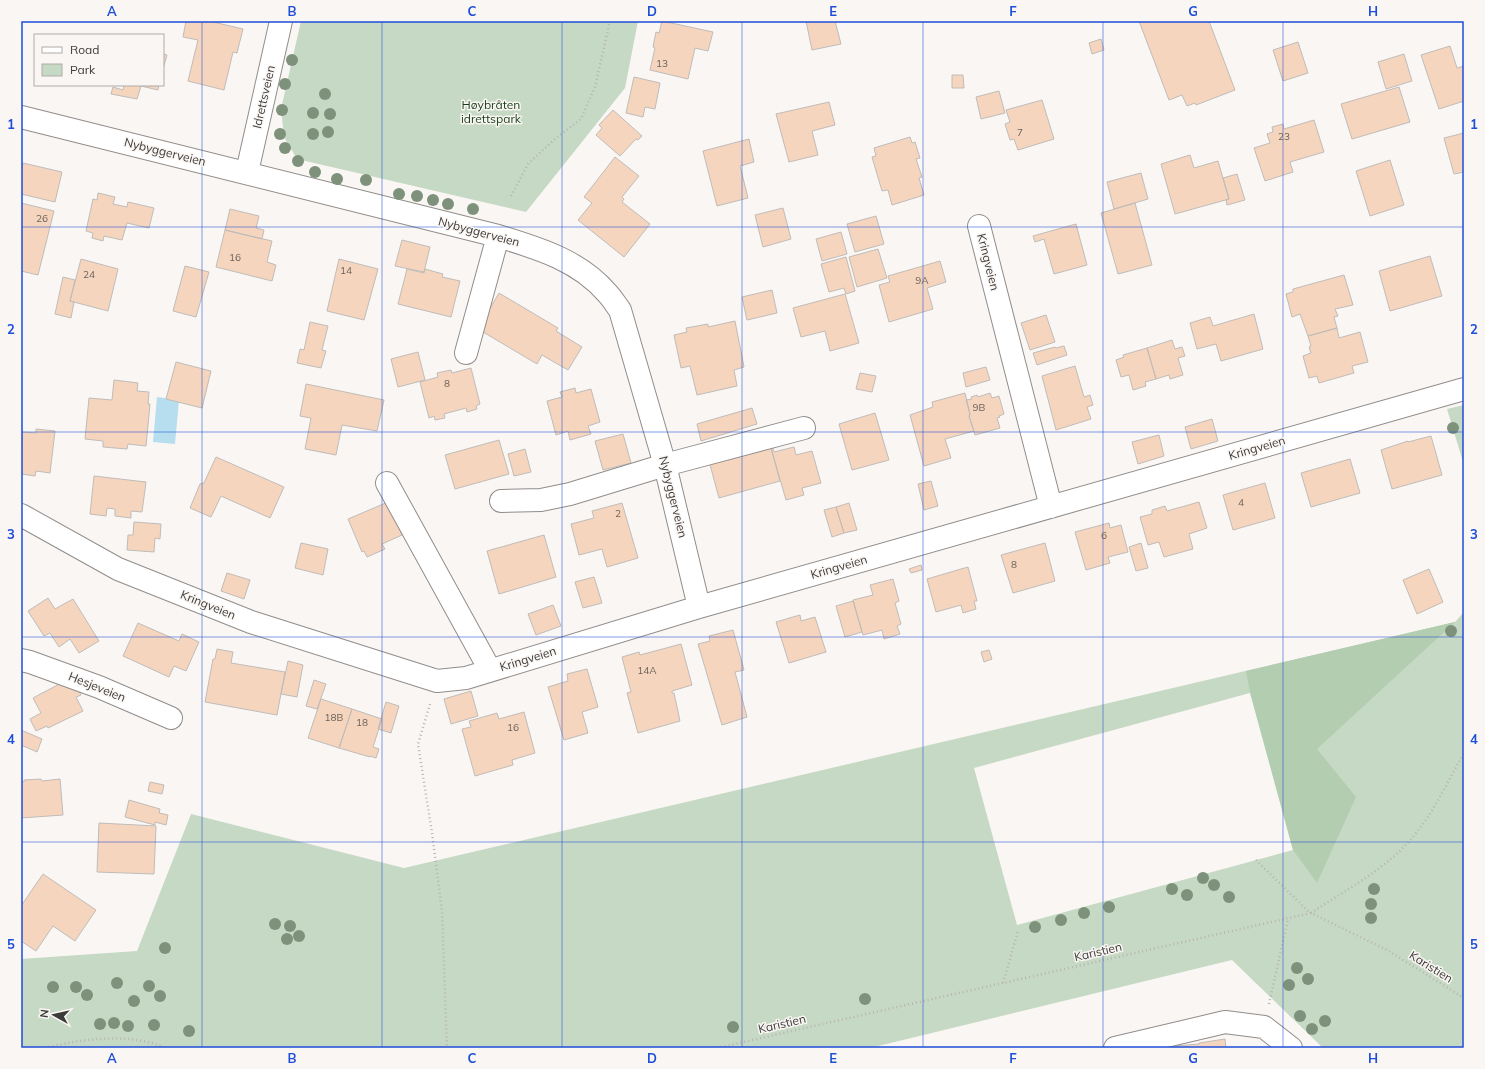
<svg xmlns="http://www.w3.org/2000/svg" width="1485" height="1069" font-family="Mulish,sans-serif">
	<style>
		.green { fill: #c6d9c4; fill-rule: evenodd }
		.forest { fill: #b3cdb1 }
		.water { fill: #b6deee }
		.building { fill: #f6d5be; stroke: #bfbcb9 }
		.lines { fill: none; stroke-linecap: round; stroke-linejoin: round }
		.minor-casing { stroke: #918d8b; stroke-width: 24 }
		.path { stroke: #b7b4b2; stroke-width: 2.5; stroke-dasharray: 1 3; stroke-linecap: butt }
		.minor { stroke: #fff; stroke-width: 22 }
		.tree { fill: #7e917b }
		.grid { fill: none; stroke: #1d4ed8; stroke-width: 1; stroke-opacity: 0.55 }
		.labels { text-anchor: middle; stroke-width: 3; stroke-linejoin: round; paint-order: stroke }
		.number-label { font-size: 10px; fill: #6a625b }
		.street-label { font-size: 12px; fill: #3c3b3a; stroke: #faf6f3 }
		.park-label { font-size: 12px; fill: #193f18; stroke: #faf6f3 }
		.neatline { fill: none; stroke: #1d4ed8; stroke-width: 1.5 }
		.grid-label { font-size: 13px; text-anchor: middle; font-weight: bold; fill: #1d4ed8 }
	</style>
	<rect width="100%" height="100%" fill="#faf6f3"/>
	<path class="green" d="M301,21H638L625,88L526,212L297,159L284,137L281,109Z
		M1464,405V465L1447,409Z
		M1464,612V1048H1323L1232,960L870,1048H21V959L137,951L191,814L404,868L1455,622ZM1250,693L1293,850L1017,925L974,768Z"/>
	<path class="forest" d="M1455,622L1317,749L1356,797L1317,883L1293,850L1250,692L1246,671Z"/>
	<path class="water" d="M157,397L179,400L175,444L153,442Z"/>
	<path class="building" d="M186,21H209L243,29L237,53L233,52L224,90L188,81L198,40L183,37Z
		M662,21L713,32L708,51L695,48L688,79L650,70L655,48L653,47L656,32L659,33Z
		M806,21H835L841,44L812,50Z
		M1139,21H1209L1235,90L1196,105L1195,103L1187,106L1182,95L1169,100Z
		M1101,39L1104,50L1092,54L1089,43Z
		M1298,42L1308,73L1283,81L1273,50Z
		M1450,46L1457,68L1464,66V101L1439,109L1421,55Z
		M163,54L167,55L163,69Z
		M1404,54L1412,81L1386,89L1378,62Z
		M952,75H963L964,88H952Z
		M634,77L660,83L655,109L645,107L643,117L626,113Z
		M124,85H159L158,90L141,86L137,99L111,94L113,87L123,90Z
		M1399,87L1410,122L1352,139L1341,104Z
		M999,91L1005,113L981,119L976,97Z
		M1042,100L1054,139L1018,150L1014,139L1010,140L1005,124L1010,122L1006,110Z
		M829,102L835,125L812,131L818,155L789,162L776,114Z
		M613,110L642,136L638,140L636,139L620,156L596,135L602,128L599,125Z
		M1314,120L1324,152L1290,162L1293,172L1265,181L1254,148L1270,143L1267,134L1273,132L1272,127L1283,124L1284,129Z
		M1464,133V172L1454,174L1444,138Z
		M910,137L912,143L915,142L920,158L916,159L922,177L919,178L924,195L892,205L888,190L882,191L872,157L876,156L874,148Z
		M749,139L754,162L740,166L748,198L717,206L703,151Z
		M1190,155L1194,168L1218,161L1229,199L1175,214L1161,164Z
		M615,157L639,176L622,197L624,199L622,202L650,224L624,257L578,220L592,203L584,197Z
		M1390,160L1404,205L1370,216L1356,171Z
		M23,163L62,172L55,202L21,194V172Z
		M1141,173L1148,199L1114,209L1107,182Z
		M1237,174L1245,200L1227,205L1226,200L1229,199L1223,178Z
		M98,193L115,197L113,204L127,207L128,202L154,208L149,228L127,223L122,240L104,236L103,241L92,238L93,233L86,231L93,199L97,200Z
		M21,203L54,211L38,275L21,271Z
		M1135,203L1152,265L1118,274L1101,213Z
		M783,208L791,239L763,247L755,215Z
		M230,209L259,216L256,228L264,230L262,239L225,230Z
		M876,216L884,244L855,252L847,224Z
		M1076,224L1087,265L1054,274L1044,239L1035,242L1033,236Z
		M225,230L272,241L267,262L276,265L272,281L216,267Z
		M841,232L847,254L822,261L816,239Z
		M402,240L430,247L424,272L395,266Z
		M878,249L887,278L857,287L849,257Z
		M1430,256L1442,296L1390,311L1379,271Z
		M846,257L855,291L846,294L844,288L829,292L821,264Z
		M81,259L118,269L108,311L70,301Z
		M339,259L378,269L364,320L327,311Z
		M940,261L946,282L927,288L933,309L889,322L879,285L890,282L888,276Z
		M185,266L209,272L196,317L173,311Z
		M407,269L424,273L425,269L443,274L442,277L460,281L451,317L398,304Z
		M1344,275L1353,305L1335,309L1338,316L1334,317L1337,328L1308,336L1300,314L1292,317L1286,294L1293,292V289Z
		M63,277L75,280L70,301L74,302L71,318L55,314Z
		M772,290L777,313L747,320L742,297Z
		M499,293L558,328L556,331L582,347L568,370L542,355L537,364L478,329Z
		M845,294L859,343L830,351L825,331L801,337L793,308Z
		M1254,314L1263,349L1221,361L1216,344L1197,349L1190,323L1210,317L1213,326Z
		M1046,315L1055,342L1030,350L1021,323Z
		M735,321L744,367L734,370L737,386L697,395L690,366L681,368L674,335L687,332L686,328L708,324V327Z
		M310,322L328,326L322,350L326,351L321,368L297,363L300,349L304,350Z
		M1337,328L1339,338L1360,332L1368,362L1352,366L1354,373L1319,383L1317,376L1309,378L1303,356L1311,353L1309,347L1311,346L1308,336Z
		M1172,340L1175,349L1182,347L1185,356L1178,358L1183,375L1170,379L1169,375L1156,379L1147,348Z
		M1064,346L1067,355L1037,365L1033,353L1055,347L1056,348Z
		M1147,348L1156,379L1145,382L1146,386L1133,390L1129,375L1121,377L1116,360L1124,357L1123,355Z
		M418,352L425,380L398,387L391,359Z
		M176,362L211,371L202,408L166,399Z
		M1075,366L1084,397L1090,395L1093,405L1087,407L1091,419L1056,430L1042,376Z
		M986,367L990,380L966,387L963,373Z
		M471,368L480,404L476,406L477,409L467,412L466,408L444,414L445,418L435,420L434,416L429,418L420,382L438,377L437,373L451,370L452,373Z
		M860,373L876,376L872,392L856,389Z
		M114,380L138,383L137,391L149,392L148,404H150L146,446L128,444L127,449L103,447V441L85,439L89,398L112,400Z
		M306,384L384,400L377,431L342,425L336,455L305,449L311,418L300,416Z
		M575,388L576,393L591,389L600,422L588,426L591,434L570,440L568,431L556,435L547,401L562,397L560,392Z
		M965,393L970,414L969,416L974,431L945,439L951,458L924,466L910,415L933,407L932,402Z
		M990,393L992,398L999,396L1004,414L999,416L1000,417L997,418L1000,428L975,435L969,416L970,414L966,400L972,399L971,397L977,395L978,397Z
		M752,408L757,424L701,441L697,424Z
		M875,413L889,460L852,470L839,424Z
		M1212,419L1218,441L1191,449L1185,427Z
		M36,429L55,431L50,473L36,471L35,476L21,474L22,432L36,433Z
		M623,434L631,463L603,470L595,441Z
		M1159,435L1164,456L1138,464L1132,442Z
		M1431,436L1442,475L1392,489L1381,450L1408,441V442Z
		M499,440L509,474L455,489L445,455Z
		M794,447L796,455L812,451L821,483L802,488L804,495L786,500L771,448H773L774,452Z
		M771,448L780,481L719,498L709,461L727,456L728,460Z
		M525,449L531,472L514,476L508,454Z
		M216,457L284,487L270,518L221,496L211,517L190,508L200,484L204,483Z
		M1350,459L1360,493L1311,507L1301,473Z
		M94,476L146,482L142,512L131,511V518L115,516V509L107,508L106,516L90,514Z
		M931,481L938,506L924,510L918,484Z
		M1265,483L1275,518L1233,530L1223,495Z
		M388,502L402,535L382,544L385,549L367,557L364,551L362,552L348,519Z
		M1199,502L1207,528L1189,534L1193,549L1164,557L1159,542L1148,545L1140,517L1152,514V510L1165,506L1167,511Z
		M622,503L638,558L607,567L602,549L579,555L571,524L594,518L592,511Z
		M849,503L857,530L844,533L836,507Z
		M836,507L844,533L832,537L824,510Z
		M134,522L161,524L160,539L155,538L154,552L127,550L128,535H133Z
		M1109,523L1110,528L1121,525L1128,552L1108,557L1110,563L1086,570L1075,532Z
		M544,535L556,577L499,594L487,551Z
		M301,543L328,549L323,575L295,568Z
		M1045,543L1055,581L1013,593L1001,555Z
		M1141,543L1148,568L1136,571L1129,547Z
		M921,565L922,570L911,573L909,569Z
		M968,567L977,601H974L976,609L963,613L961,605L936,612L927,579Z
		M1429,569L1443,602L1417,614L1403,580Z
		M227,573L250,580L244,599L221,591Z
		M594,577L602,603L583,608L575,582Z
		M893,579L899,601L895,603L901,624L897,626L900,634L884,639L882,630L863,635L853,600L873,595L870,585Z
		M48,598L55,609L73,599L99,641L79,653L70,639L59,647L50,633L44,636L28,611Z
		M853,601L862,632L845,637L836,606Z
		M553,605L561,626L536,635L528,614Z
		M800,615L801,621L815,617L826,652L789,663L776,622Z
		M138,623L179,641L182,634L199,642L186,671L174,666L169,677L123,656Z
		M733,630L744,670L735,672L747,717L722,725L698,644L710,641L709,636Z
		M681,644L692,685L672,691V693H674L680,721L638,733L627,693L631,692L622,657L639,652L640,655Z
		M217,649L233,652L231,663L285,672L277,715L205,702L213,659H215Z
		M989,650L992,659L984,662L981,652Z
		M288,661L303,665L297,697L281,694Z
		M587,669L598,707L582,712L588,733L564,740L548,687L568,681L567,674Z
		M67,680L74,682L81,695L76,697L83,711L48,728L47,726L36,731L30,719L41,713L33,698Z
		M314,680L326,684L317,709L306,706Z
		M471,691L478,716L451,724L444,699Z
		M321,699L352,709L339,748L308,738Z
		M386,702L399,706L391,733L378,729Z
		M352,709L382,719L373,747L379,749L376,758L370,756V757L339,748Z
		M524,712L535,753L512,760L513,765L475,776L462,729L471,727L469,721L497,713L499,719Z
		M21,730L42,739L37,752L21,745Z
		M41,779L42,781L60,779L63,815L21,818V782H24V780Z
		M150,782L164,785L162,794L148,791Z
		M129,800L160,809L159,813L168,815L166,825L155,822V825L125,817Z
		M99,823L156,826L154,874L97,872Z
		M43,874L96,910L75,941L53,926L36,951L21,941V906Z
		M1225,1039L1226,1048H1152L1199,1044V1043Z"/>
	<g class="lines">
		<defs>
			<path id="minor" d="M21,117L498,236C537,248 579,260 607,293C612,298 616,305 620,310L665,465L699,607
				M247,172L281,21
				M979,226L1051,507
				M466,353L498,236
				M387,483L490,670
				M501,501L541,500L570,494L665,465L804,428
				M21,515L118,569L251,622L437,681L466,678L699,607L1464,389
				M21,660L30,662L99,687L171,718
				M1115,1048L1225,1022L1264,1027L1291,1048"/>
		</defs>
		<use href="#minor" class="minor-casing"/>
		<path class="path" d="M511,196L528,164L556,138L581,119L595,87L610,21
			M430,704L418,744L432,833L442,911L447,1048
			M1256,860L1310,913
			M1311,913C1347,889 1390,867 1417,832C1436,808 1449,779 1464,753
			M1003,983L1018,931
			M1269,1004L1288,919
			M45,1048C81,1039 130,1032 165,1048
			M717,1048L1311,913L1387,950L1464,998"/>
		<use href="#minor" class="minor"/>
	</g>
	<g class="tree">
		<circle cx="292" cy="60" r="6"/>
		<circle cx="285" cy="84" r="6"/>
		<circle cx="325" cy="94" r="6"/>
		<circle cx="282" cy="110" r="6"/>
		<circle cx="313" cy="113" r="6"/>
		<circle cx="330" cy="114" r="6"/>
		<circle cx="328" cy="132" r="6"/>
		<circle cx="280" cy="134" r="6"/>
		<circle cx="313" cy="134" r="6"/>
		<circle cx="285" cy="148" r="6"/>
		<circle cx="298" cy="161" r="6"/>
		<circle cx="315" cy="172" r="6"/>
		<circle cx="337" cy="179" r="6"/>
		<circle cx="366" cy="180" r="6"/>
		<circle cx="399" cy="194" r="6"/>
		<circle cx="417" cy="196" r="6"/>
		<circle cx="433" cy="200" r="6"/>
		<circle cx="448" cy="204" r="6"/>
		<circle cx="473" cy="209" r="6"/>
		<circle cx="1453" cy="428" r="6"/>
		<circle cx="1451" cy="631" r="6"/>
		<circle cx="1203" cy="878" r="6"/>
		<circle cx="1214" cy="885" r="6"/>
		<circle cx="1172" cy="889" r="6"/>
		<circle cx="1374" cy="889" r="6"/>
		<circle cx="1187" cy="895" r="6"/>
		<circle cx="1229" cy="897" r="6"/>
		<circle cx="1371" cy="904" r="6"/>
		<circle cx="1109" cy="907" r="6"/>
		<circle cx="1084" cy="913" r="6"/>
		<circle cx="1371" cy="918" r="6"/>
		<circle cx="1061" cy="920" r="6"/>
		<circle cx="275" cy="924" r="6"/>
		<circle cx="290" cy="926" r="6"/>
		<circle cx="1035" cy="927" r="6"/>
		<circle cx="299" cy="936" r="6"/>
		<circle cx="287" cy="939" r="6"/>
		<circle cx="165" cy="948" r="6"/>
		<circle cx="1297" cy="968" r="6"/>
		<circle cx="1308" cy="979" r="6"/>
		<circle cx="117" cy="983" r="6"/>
		<circle cx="1289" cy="985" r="6"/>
		<circle cx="149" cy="986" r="6"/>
		<circle cx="53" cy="987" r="6"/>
		<circle cx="76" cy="987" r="6"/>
		<circle cx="87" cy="995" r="6"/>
		<circle cx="160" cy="996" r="6"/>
		<circle cx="865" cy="999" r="6"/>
		<circle cx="134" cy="1001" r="6"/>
		<circle cx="1300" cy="1016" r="6"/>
		<circle cx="1325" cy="1021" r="6"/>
		<circle cx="114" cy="1023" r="6"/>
		<circle cx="100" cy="1024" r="6"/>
		<circle cx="154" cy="1025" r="6"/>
		<circle cx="128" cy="1026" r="6"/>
		<circle cx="733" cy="1027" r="6"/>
		<circle cx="1312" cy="1029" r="6"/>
		<circle cx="189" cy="1031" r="6"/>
	</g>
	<path class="grid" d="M202,21V1048M382,21V1048M562,21V1048M742,21V1048M923,21V1048M1103,21V1048M1283,21V1048M21,227H1464M21,432H1464M21,637H1464M21,842H1464"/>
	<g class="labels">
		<g class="number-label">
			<text x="662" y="67">13</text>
			<text x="1020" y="136">7</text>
			<text x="1284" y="140">23</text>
			<text x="42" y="222">26</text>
			<text x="235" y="261">16</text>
			<text x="346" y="274">14</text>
			<text x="89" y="278">24</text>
			<text x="922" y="284">9A</text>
			<text x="447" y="387">8</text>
			<text x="979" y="411">9B</text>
			<text x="1241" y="506">4</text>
			<text x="618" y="517">2</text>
			<text x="1104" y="539">6</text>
			<text x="1014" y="568">8</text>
			<text x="647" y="674">14A</text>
			<text x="334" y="721">18B</text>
			<text x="362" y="726">18</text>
			<text x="513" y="731">16</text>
		</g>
		<g class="street-label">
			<text transform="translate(264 97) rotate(-77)" y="4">Idrettsveien</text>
			<text transform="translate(165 152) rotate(14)" y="4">Nybyggerveien</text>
			<text transform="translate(479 232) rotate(15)" y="4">Nybyggerveien</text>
			<text transform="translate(988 262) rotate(76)" y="4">Kringveien</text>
			<text transform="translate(1257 448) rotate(-16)" y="4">Kringveien</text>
			<text transform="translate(673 497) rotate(76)" y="4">Nybyggerveien</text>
			<text transform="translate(839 567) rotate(-16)" y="4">Kringveien</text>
			<text transform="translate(208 605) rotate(22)" y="4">Kringveien</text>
			<text transform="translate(528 659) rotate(-17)" y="4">Kringveien</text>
			<text transform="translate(97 687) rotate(22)" y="4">Hesjeveien</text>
			<text transform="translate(1098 952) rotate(-13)" y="4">Karistien</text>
			<text transform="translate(1431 967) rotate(32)" y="4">Karistien</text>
			<text transform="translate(782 1024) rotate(-13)" y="4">Karistien</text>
		</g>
		<g class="park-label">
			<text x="491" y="109">Høybråten<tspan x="491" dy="14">idrettspark</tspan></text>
		</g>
	</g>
	<rect width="1485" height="1069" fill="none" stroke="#faf6f3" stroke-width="44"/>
	<rect x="34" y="34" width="130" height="52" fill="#faf6f3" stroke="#aeaba9"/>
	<rect x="42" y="47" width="20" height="6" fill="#ffffff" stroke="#aeaba9"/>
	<text x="70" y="54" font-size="12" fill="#3c3b3a">Road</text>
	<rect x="42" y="64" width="20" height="12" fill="#c6d9c4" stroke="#aeaba9"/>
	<text x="70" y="74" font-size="12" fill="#3c3b3a">Park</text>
	<g transform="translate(54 1015) rotate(278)" stroke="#faf6f3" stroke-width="3" paint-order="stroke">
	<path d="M0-3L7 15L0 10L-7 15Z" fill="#3c3b3a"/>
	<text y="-6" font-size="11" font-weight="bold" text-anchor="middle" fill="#3c3b3a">N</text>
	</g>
	<rect x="22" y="22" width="1441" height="1025" class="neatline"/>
	<g class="grid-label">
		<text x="112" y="16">A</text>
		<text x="292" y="16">B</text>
		<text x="472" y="16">C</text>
		<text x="652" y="16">D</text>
		<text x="833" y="16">E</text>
		<text x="1013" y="16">F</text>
		<text x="1193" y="16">G</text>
		<text x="1373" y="16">H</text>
		<text x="11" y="129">1</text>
		<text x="1474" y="129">1</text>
		<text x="11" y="334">2</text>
		<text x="1474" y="334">2</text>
		<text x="11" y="539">3</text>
		<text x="1474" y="539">3</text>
		<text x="11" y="744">4</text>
		<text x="1474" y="744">4</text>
		<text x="11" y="949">5</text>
		<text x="1474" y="949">5</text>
		<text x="112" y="1063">A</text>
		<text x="292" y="1063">B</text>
		<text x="472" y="1063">C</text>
		<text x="652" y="1063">D</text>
		<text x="833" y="1063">E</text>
		<text x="1013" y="1063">F</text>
		<text x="1193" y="1063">G</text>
		<text x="1373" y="1063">H</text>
	</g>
</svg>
